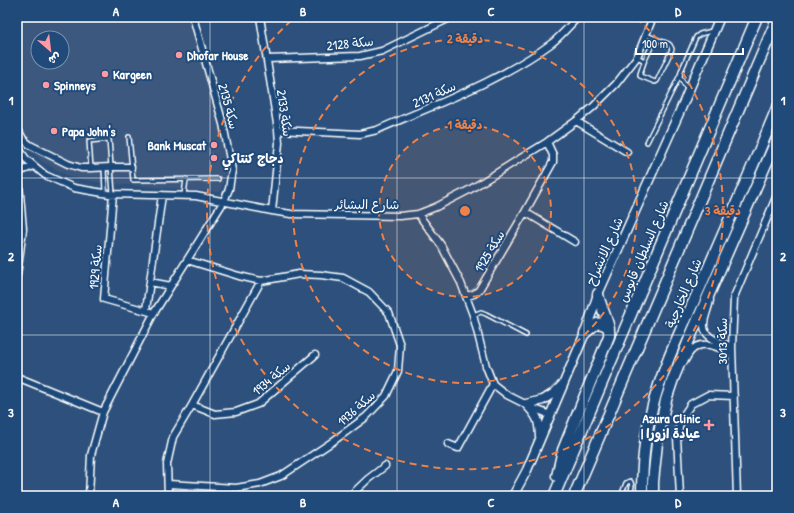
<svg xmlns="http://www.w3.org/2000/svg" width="794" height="513" font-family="'Patrick Hand','Playpen Sans Arabic',sans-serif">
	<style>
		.built { fill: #3d597f; fill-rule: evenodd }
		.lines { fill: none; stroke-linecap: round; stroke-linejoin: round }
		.service-casing { stroke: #fff; stroke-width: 6 }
		.minor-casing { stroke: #fff; stroke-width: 9 }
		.tertiary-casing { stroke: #fff; stroke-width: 11 }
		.primary-casing { stroke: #fff; stroke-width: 13 }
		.trunk-casing { stroke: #fff; stroke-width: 13 }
		.service { stroke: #1f4a7a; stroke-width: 3 }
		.minor { stroke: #1f4a7a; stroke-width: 6 }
		.tertiary { stroke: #1f4a7a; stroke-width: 8 }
		.primary { stroke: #1f4a7a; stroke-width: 10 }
		.trunk { stroke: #1f4a7a; stroke-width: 10 }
		.grid { fill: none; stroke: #fff; stroke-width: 1; stroke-opacity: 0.55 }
		.ring { fill: none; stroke: #ee8249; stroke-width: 2; stroke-dasharray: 7 5 }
		.poi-dot { fill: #ff9aa2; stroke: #1f4a7a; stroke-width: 1.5 }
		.labels { text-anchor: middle; stroke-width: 4; stroke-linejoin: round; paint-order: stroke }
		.street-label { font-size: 13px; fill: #fff; stroke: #1f4a7a }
		.poi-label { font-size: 13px; font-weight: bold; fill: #fff; stroke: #1f4a7a; text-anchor: start }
		.centre { fill: #ee8249; stroke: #1f4a7a; stroke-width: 2 }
		.ring-label { font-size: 12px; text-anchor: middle; font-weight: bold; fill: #ee8249; stroke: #1f4a7a; stroke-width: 4; stroke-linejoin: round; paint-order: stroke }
		.neatline { fill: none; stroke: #fff; stroke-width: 1.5 }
		.grid-label { font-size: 13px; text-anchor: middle; font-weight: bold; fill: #fff }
	</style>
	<rect width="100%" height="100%" fill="#2d517c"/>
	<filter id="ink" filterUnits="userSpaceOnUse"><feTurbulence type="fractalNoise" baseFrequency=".025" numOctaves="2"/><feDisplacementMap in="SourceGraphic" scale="8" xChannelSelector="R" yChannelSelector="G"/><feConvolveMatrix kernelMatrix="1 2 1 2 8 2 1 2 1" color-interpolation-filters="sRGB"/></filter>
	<g filter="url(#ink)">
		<path class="built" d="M17,17H188L214,104L219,120L222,137L226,171L220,192L104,183L70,177L41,161L21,138L17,128ZM38,38H62V62H38Z"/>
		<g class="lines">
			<defs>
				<path id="service" d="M637,57L643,60L644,62L640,74V76L655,82L657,81L672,49L670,45L669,44L646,35
					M644,62L655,39
					M687,89L680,77L681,71L696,37L700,34L712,31
					M129,137L133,180L218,179
					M647,142L680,75
					M104,167L105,193
					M91,168L89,141L109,139L113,194
					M184,195L186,179
					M473,315L481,312L486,314L526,335
					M621,496L626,483L630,481L631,482L632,486L630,496"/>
				<path id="minor" d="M260,17L278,130L279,143L272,211
					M267,59L360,56L382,51L452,17
					M576,121L627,152
					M17,128L23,139L30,145L68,164L81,168H91L111,167H131
					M278,130L360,134L377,130C436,104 499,82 552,43C561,36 570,25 578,17
					M17,146L26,159L45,175L74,188L109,194L196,196L272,211L291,214L400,216L418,214L436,207L469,190L547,142L576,121L593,107L616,84L637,57L653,17
					M17,172L19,183L23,229L17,275
					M18,176L21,171L34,166
					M113,194L104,299L154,313
					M525,212L575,242
					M418,214L441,245L461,283L473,315L486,366L493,384L507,395L535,409L551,415
					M150,282L171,286
					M467,296L474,294L479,290L525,212L553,162V155L547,142
					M710,300C709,308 704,317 704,325C703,338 722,343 732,347
					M146,310L162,195
					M684,362C686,359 688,354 691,351C702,338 720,348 732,354
					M17,377L103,412
					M192,405L215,414L236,412L258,404L315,355
					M448,444L458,448L493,384
					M168,484L236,488L260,484L281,476L332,442L366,417L386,396L398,371L400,345L389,313L369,292L343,278L321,275L299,274L261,281L239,276L187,260
					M89,496L91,455L103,412L154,313L224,201L229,189L232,170L223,124L193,17
					M168,496L167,464L173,437L192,405L261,281
					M350,496L368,479L385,466
					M680,496L677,437L681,419L691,404L708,395L734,396
					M737,496L732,347L734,297L777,195"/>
				<path id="tertiary" d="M526,404L543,400L554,393L562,385
					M527,405C538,417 539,420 540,436
					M513,496L527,470L585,333L598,294L680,111L720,17"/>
				<path id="primary" d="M642,496C642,467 644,437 652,409C663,365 684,324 702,283C727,224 753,167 777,108
					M653,496V482L657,443L666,400L673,379L692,333L777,139"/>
				<path id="trunk" d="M585,333C595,325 597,319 609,328
					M557,476L563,450L609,336C611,324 600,307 598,294
					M554,496L757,17
					M574,496L777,19"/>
			</defs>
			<use href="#service" class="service-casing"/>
			<use href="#minor" class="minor-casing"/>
			<use href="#tertiary" class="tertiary-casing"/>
			<use href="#primary" class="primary-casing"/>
			<use href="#trunk" class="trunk-casing"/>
			<use href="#service" class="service"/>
			<use href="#minor" class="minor"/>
			<use href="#tertiary" class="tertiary"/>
			<use href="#primary" class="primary"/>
			<use href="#trunk" class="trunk"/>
		</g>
	</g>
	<path class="grid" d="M210,17V496M397,17V496M584,17V496M17,178H777M17,335H777"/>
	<circle cx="465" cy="211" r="86" fill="#ee8249" fill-opacity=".12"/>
	<g class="ring">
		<circle cx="465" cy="211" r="86"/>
		<circle cx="465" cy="211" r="172"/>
		<path d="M636 18A258 258 0 1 1 294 18"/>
	</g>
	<g class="poi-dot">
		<circle cx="179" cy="55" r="4"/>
		<circle cx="105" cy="74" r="4"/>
		<circle cx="46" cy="85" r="4"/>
		<circle cx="54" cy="131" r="4"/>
		<circle cx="214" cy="145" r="4"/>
		<circle cx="214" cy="158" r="4"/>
		<path d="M707 419h4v4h4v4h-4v4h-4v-4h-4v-4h4z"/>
	</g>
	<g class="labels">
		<g class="street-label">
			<text transform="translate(350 43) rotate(-6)" y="5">سكة 2128</text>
			<text transform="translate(434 94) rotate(-24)" y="5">سكة 2131</text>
			<text transform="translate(229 106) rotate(75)" y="5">سكة 2135</text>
			<text transform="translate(285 113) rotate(82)" y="5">سكة 2133</text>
			<text x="367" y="209">شارع البشائر</text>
			<text transform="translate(489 251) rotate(-59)" y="5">سكة 1925</text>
			<text transform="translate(604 251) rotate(-66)" y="5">شارع الانشراح</text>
			<text transform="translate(643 251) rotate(-67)" y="5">شارع السلطان قابوس</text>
			<text transform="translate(95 267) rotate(-85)" y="5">سكة 1929</text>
			<text transform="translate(683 293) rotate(-67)" y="5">شارع الخارجية</text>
			<text transform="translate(722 341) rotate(-90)" y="5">سكة 3013</text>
			<text transform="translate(271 378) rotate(-40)" y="5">سكة 1934</text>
			<text transform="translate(356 408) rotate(-42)" y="5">سكة 1936</text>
		</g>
		<g class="poi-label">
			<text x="187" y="60">Dhofar House</text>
			<text x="113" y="79">Kargeen</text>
			<text x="54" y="90">Spinneys</text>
			<text x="62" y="136">Papa John's</text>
			<text x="206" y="150" text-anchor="end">Bank Muscat</text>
			<text x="222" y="163">دجاج كنتاكي</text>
			<text x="700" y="423" text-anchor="end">Azura Clinic<tspan x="700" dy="15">| عيادة ازورا</tspan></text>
		</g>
	</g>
	<circle cx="465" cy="211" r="6" class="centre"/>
	<g class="ring-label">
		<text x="465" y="43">2 دقيقة</text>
		<text x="465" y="129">1 دقيقة</text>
		<text x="723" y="215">3 دقيقة</text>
	</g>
	<rect width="794" height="513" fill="none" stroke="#1f4a7a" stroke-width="44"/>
	<g transform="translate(50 50) rotate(152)"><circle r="19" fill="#1f4a7a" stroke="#7992af"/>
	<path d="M0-3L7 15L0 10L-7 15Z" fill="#ff9aa2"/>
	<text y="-6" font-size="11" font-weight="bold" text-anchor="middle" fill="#ffffff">ش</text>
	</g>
	<path d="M636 48v6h107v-6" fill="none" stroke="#ffffff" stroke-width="2"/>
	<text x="642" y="48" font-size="12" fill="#ffffff" stroke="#1f4a7a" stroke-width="3" paint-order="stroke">100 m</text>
	<rect x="22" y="22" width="750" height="469" class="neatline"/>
	<g class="grid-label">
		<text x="116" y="16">A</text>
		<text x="303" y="16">B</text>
		<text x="491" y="16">C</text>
		<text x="678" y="16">D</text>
		<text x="11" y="105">1</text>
		<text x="783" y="105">1</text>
		<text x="11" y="261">2</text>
		<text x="783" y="261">2</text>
		<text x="11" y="417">3</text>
		<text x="783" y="417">3</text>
		<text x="116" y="507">A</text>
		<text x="303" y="507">B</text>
		<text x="491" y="507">C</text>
		<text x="678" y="507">D</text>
	</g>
</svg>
